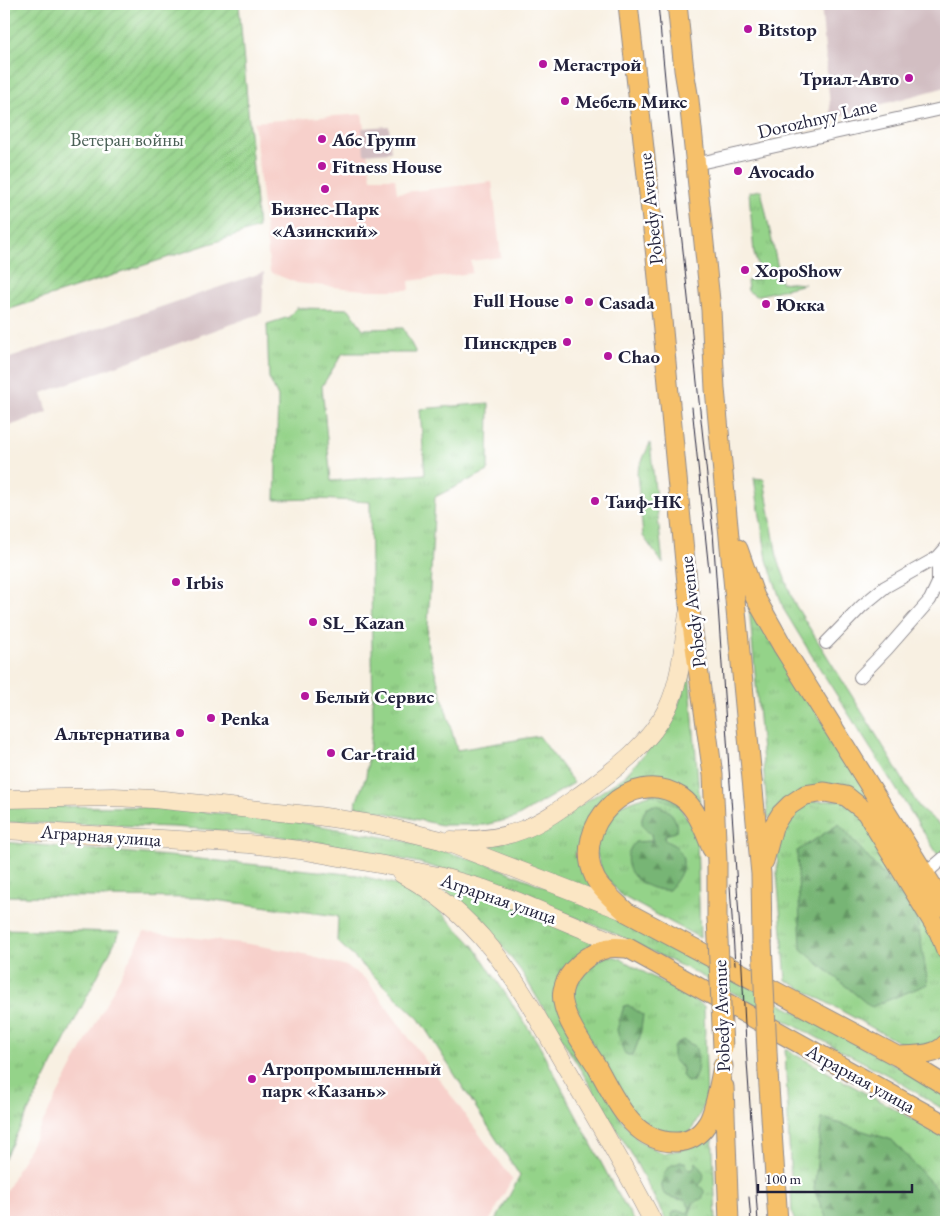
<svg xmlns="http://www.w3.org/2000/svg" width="950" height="1226" font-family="'EB Garamond',serif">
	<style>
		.built { fill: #f7d0cb }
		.industrial { fill: #d2bec2 }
		.grass { fill: url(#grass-tufts); stroke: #5b7a62 }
		.forest { fill: url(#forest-firs); stroke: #4c6c58 }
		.garden { fill: url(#garden-furrows); stroke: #5b7a62 }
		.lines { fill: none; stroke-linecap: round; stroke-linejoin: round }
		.street-casing { stroke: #8d898e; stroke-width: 14 }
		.secondary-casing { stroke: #8d898e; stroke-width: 19 }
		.primary-casing { stroke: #8d898e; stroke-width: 21 }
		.street { stroke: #fff; stroke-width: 12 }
		.secondary { stroke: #fbe6c4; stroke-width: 18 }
		.primary { stroke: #f6c06b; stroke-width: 19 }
		.tram { stroke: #22223b; stroke-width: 1 }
		.primary-bridge-casing { stroke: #8d898e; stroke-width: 21; stroke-linecap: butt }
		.primary-bridge { stroke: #f6c06b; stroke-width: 19 }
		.poi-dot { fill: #b5179e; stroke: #fff; stroke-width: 2 }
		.labels { text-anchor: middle; stroke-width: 5; stroke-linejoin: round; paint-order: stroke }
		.poi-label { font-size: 19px; font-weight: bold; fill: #22223b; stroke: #fff; text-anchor: start }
		.street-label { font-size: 19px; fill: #22223b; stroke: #fff }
		.park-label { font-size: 19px; fill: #4a6056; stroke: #fff }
	</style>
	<defs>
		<pattern id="grass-tufts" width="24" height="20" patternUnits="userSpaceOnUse" patternTransform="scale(1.25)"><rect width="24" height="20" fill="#94d389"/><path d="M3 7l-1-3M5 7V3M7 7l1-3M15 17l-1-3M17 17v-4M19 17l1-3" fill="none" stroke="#7fb577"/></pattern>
		<pattern id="forest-firs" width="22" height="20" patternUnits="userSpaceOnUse" patternTransform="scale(1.25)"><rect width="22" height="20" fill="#77b575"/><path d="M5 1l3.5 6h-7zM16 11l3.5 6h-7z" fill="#619361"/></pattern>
		<pattern id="garden-furrows" width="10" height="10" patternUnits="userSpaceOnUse" patternTransform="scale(1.25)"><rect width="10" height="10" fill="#94d389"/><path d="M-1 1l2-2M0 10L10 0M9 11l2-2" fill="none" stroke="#7fb577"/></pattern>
	</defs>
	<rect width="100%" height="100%" fill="#fff"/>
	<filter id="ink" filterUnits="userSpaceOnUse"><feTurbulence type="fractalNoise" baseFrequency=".02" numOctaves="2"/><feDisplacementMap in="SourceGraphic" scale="10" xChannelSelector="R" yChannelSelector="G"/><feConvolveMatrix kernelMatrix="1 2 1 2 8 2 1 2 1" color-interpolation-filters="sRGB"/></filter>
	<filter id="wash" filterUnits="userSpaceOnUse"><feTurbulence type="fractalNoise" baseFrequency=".0096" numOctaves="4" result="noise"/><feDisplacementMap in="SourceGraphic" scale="20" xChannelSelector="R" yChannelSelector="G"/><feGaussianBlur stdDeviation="1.12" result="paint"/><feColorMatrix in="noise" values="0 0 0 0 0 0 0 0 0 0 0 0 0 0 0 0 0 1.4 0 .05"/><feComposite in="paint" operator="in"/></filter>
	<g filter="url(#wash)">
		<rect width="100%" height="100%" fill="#f8f0e2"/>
		<path class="built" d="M362,114L371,178H395L397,193L492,182L501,257L471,261L472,273L409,281L410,290H363L297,283L270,272L254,122Z
			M144,932L249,944L295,952L346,966L366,979L512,1179L489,1222H4V1195Z"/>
		<path class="industrial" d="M821,4H946V87L831,118Z
			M389,126L391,152L364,154L362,128Z
			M264,272L262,313L42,393L48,412L4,428V360Z"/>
		<path class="grass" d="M761,190L781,282L805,284L756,296L748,291L747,281L762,278L754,254L749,192Z
			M296,308L349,309L363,329L403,328L416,353H343L322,386L331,481L425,474L420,409L489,403L488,471L435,497L427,643L457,750L539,736L574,783L515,818L484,825H442L355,806L366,776L373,720L370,502L319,499L275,500L278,397L269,378L267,324L289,317Z
			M650,443L663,564L643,536L637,472Z
			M754,478L764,479L777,557L794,603L880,741L919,807L946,830V848L938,855L817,664L784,610L767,560Z
			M749,606L946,917V930L866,804L831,784L768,819Z
			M689,671L701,816L632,785L584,849L605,898L478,849L559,819L624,777L661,735L678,706Z
			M657,792L676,802L695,829L697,838L700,938L622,896L603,874L595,848L602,823L618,806Z
			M842,800L860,814L937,935L946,960V1032C931,1049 919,1047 898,1042L786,980L777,874L779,827L803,802Z
			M4,806L158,807L293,821L416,843L491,865L612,914L946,1092V1111L893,1078L694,972L607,930L490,884L420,863L307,840L253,833L173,827L4,822Z
			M4,842L179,857L357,875L391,883L411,890L432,903L474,946L538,1043L615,1189L635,1222H495L520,1176L419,1019L337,941L338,916L199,898L4,896Z
			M435,881L509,904L601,942L559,978L620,1118L638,1140L662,1153L681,1150L712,1126L716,1222H667L631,1153L521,971L487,927Z
			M4,929L120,932L4,1159Z
			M608,955L619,958L704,1006L707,1100L690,1133L665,1136L631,1112L581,1024L569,991L587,967Z
			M785,1049L946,1137V1222H795L792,1213Z"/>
		<path class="forest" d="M655,805C668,808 679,817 676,832L665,835L664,839C667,842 670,843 674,845C691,859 681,877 669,890C643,892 613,867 635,842L652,841L651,834C639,826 640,818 647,807Z
			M839,824L916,913L928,984L871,1007L801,949L797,851Z
			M628,1005L643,1015L640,1037L633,1055H628L624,1053L617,1030L624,1006Z
			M683,1040L695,1046C699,1057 699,1071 693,1081L687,1082L682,1075L683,1070L673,1059V1048L677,1043Z
			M822,1118L892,1140L946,1199V1219L944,1222H830L827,1219L814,1190Z
			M680,1162H685L689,1170H691L694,1168L696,1162C703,1168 708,1180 698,1185C705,1189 705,1192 702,1199L694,1202L689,1215L692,1222H673L672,1214C677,1208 681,1211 687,1213L690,1209L686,1200L677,1199L665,1195C659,1188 662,1170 672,1165C675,1164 677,1164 680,1162Z"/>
		<path class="garden" d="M4,4H239L258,228L4,311Z"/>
	</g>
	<g filter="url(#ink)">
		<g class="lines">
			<defs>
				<path id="street" d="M695,164L946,108
					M826,643L862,606L885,587L938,557
					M860,677L887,649L930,600L938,583V557L946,548
					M925,874L946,856"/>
				<path id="secondary" d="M4,799L114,797L154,799L318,816L379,825L441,840L624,911
					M4,830L249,844L300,850L384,865L438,876L484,889L519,902L628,948
					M451,840C475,841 499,839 522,830C543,822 562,808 580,795C614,770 649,746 668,707C681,679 683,645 688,614
					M402,874C486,918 520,988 566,1067C596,1118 626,1169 653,1222"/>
				<path id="primary" d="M628,4L656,257L689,604L713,775L717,862V918
					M677,4L684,70L689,100L711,310L715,389L761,874L762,942
					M738,549L755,597L783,647L946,908
					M712,849C705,832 697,808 681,797C631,764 570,827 595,878C600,889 617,903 626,912L897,1056L946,1086
					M764,861L773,827L781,814L790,805L805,795L825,792L846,796L866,812L939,932L946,950
					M897,1056C912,1055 935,1057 946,1044
					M723,1066C720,1080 715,1113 707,1124C700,1135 689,1142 676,1142C632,1143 615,1098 596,1065C585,1047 558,1012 563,990C567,971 589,952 609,948C615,947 621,948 628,948L946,1125
					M768,1072L778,1222
					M724,1087L729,1222"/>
			</defs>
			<use href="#street" class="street-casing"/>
			<use href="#secondary" class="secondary-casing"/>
			<use href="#primary" class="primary-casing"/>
			<use href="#street" class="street"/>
			<use href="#secondary" class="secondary"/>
			<use href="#primary" class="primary"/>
			<path class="tram" d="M658,4L668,110L713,532L740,931L747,1062L758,1222
				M692,407L709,571
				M730,885L735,965
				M749,1197L751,1222"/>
			<defs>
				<path id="primary-bridge" d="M717,918L723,1048
					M762,942L768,1072"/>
			</defs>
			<use href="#primary-bridge" class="primary-bridge-casing"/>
			<use href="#primary-bridge" class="primary-bridge"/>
		</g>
	</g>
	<g class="poi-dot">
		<circle cx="748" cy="29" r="5"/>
		<circle cx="543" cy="64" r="5"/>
		<circle cx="909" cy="78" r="5"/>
		<circle cx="565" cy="101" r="5"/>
		<circle cx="322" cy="139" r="5"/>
		<circle cx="322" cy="166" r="5"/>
		<circle cx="738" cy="171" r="5"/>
		<circle cx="325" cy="189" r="5"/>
		<circle cx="745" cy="270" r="5"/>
		<circle cx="569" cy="300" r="5"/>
		<circle cx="589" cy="302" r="5"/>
		<circle cx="766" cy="304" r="5"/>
		<circle cx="567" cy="342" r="5"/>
		<circle cx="608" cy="356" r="5"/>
		<circle cx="595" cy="501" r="5"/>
		<circle cx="176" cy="582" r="5"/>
		<circle cx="313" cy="622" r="5"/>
		<circle cx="305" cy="696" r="5"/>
		<circle cx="211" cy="718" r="5"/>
		<circle cx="180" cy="733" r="5"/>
		<circle cx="331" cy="753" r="5"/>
		<circle cx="252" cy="1079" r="5"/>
	</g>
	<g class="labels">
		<g class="poi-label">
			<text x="758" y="36">Bitstop</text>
			<text x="553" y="71">Мегастрой</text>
			<text x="899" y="85" text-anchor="end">Триал-Авто</text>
			<text x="575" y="108">Мебель Микс</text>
			<text x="332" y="146">Абс Групп</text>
			<text x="332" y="173">Fitness House</text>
			<text x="748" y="178">Avocado</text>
			<text x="325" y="215" text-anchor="middle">Бизнес-Парк<tspan x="325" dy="22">«Азинский»</tspan></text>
			<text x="755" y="277">ХороShow</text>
			<text x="559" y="307" text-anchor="end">Full House</text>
			<text x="599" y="309">Casada</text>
			<text x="776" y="311">Юкка</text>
			<text x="557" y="349" text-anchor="end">Пинскдрев</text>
			<text x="618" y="363">Chao</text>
			<text x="605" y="508">Таиф-НК</text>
			<text x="186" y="589">Irbis</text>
			<text x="323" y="629">SL_Kazan</text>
			<text x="315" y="703">Белый Сервис</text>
			<text x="221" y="725">Penka</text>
			<text x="170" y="740" text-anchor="end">Альтернатива</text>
			<text x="341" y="760">Car-traid</text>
			<text x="262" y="1075">Агропромышленный<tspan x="262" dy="22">парк «Казань»</tspan></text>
		</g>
		<g class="street-label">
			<text transform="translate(817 118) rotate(-13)" y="7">Dorozhnyy Lane</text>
			<text transform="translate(650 209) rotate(-96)" y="7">Pobedy Avenue</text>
			<text transform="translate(692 612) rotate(-97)" y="7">Pobedy Avenue</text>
			<text transform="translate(101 835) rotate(4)" y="7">Аграрная улица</text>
			<text transform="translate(499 898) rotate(19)" y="7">Аграрная улица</text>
			<text transform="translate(721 1016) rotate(-92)" y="7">Pobedy Avenue</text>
			<text transform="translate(861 1078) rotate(29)" y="7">Аграрная улица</text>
		</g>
		<g class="park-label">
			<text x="127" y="146">Ветеран войны</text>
		</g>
	</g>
	<rect width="950" height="1226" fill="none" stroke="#fff" stroke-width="20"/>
	<path d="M758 1184v8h154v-8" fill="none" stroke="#22223b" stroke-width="2.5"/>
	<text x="765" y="1184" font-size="15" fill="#22223b" stroke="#ffffff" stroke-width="4" paint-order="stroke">100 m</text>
</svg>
